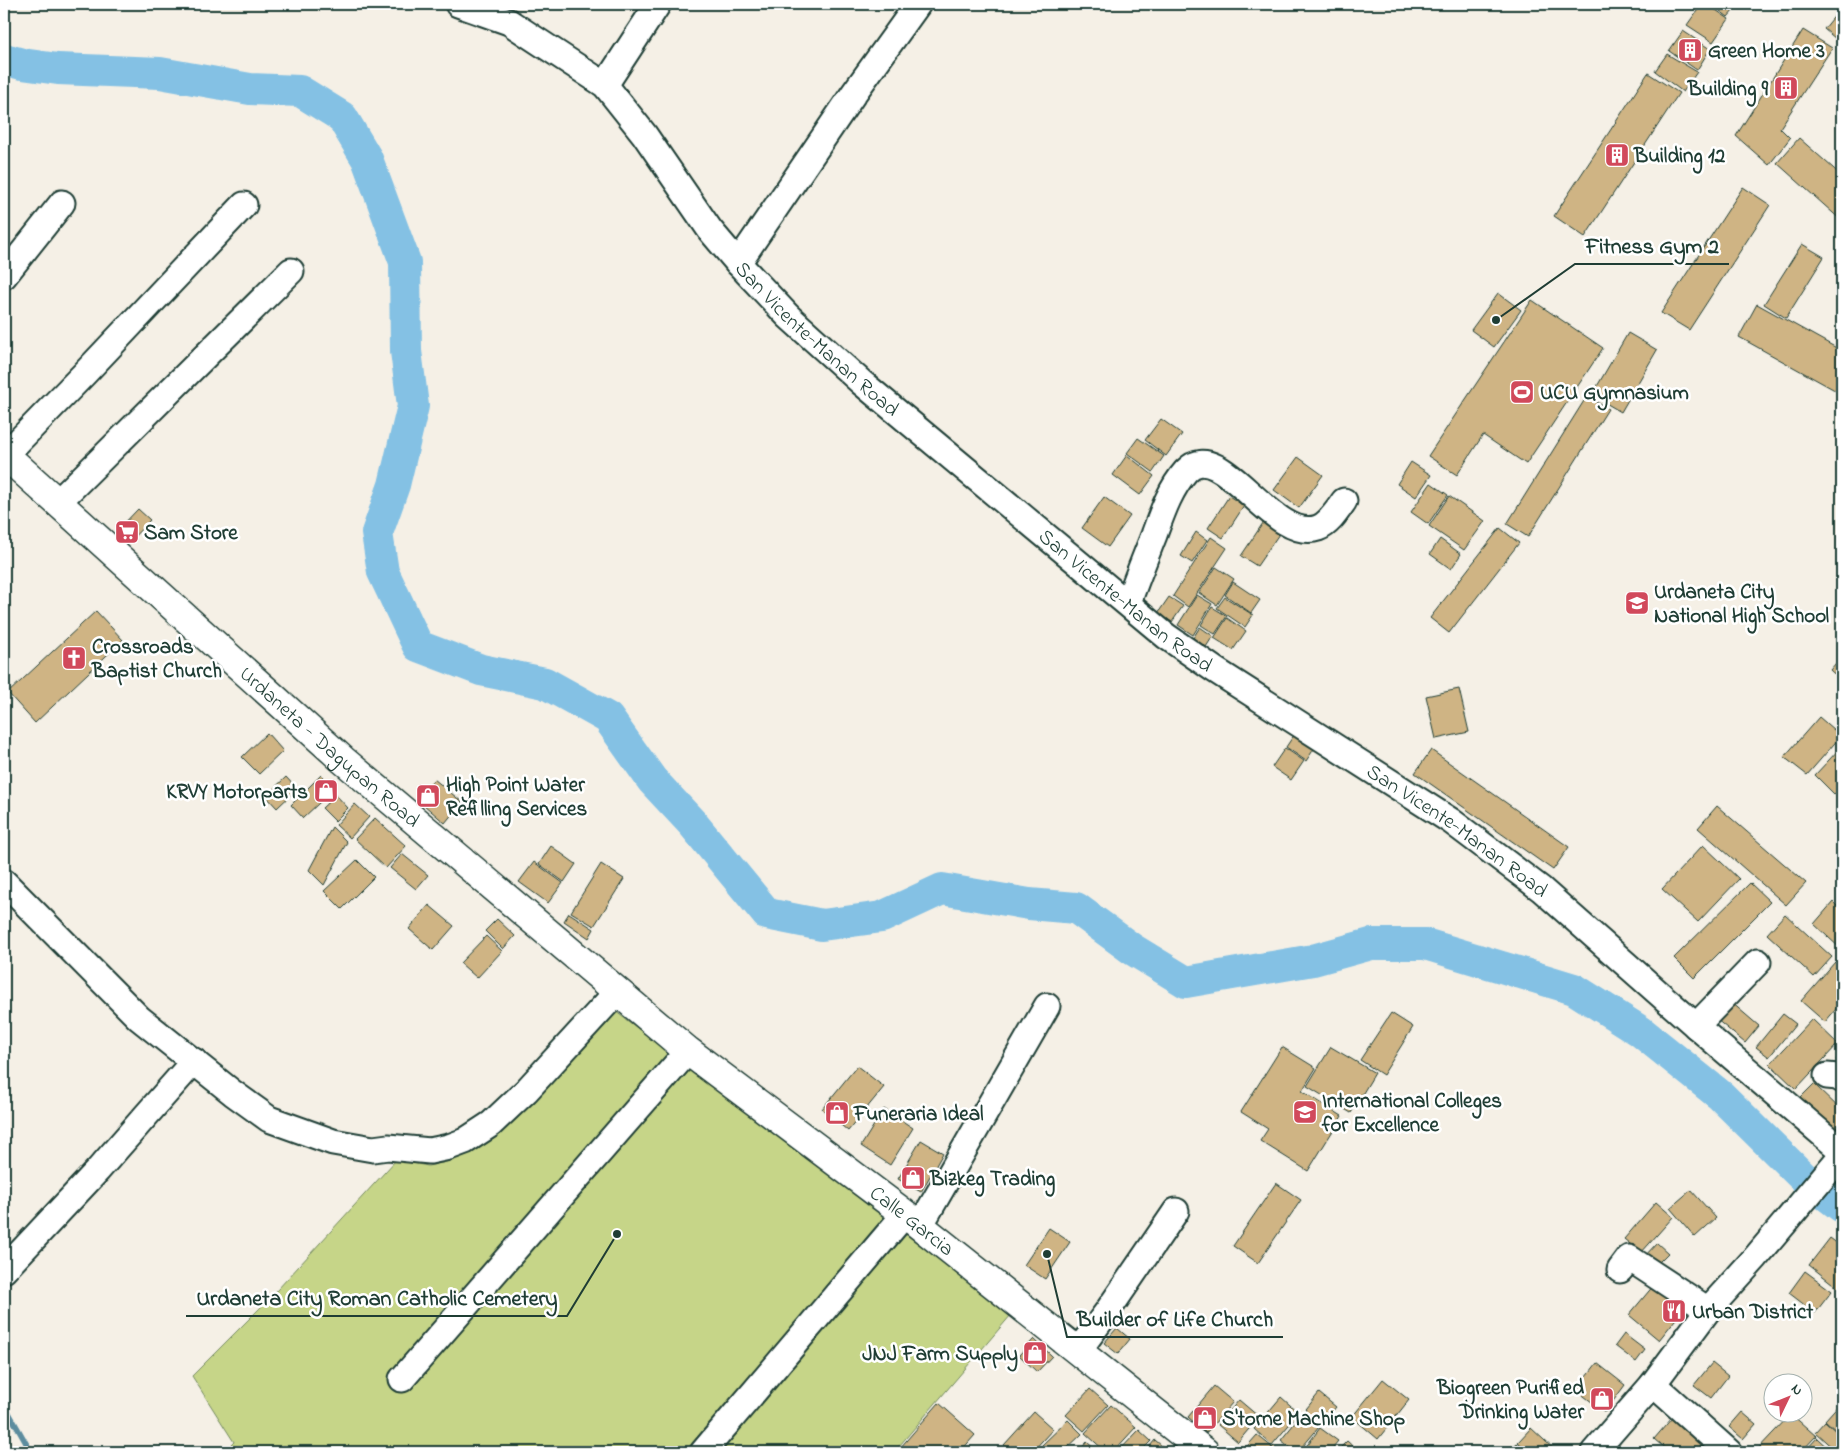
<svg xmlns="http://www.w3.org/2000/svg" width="1846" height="1456" font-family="'Indie Flower',sans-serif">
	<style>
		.green { fill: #c6d588; stroke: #72895e }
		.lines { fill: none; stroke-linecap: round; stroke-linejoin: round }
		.stream { stroke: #5c8c9e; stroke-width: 5.5 }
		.river { stroke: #84c1e4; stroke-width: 32 }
		.building { fill: #cfb484; stroke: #1f3d34 }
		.minor-casing { stroke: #1f3d34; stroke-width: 29 }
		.major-casing { stroke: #1f3d34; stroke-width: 31 }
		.minor { stroke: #fff; stroke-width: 25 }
		.major { stroke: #fff; stroke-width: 28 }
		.labels { text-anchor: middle; stroke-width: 5; stroke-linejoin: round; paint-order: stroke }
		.poi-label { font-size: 21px; font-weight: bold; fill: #1f3d34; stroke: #fff; text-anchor: start }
		.street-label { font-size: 21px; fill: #1f3d34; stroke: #fff }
		.leader { fill: none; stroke: #1f3d34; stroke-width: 2 }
		.callout-dot { fill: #1f3d34; stroke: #fff; stroke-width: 2 }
		.callout-label { font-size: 22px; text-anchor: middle; font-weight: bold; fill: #1f3d34; stroke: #fff; stroke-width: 5; stroke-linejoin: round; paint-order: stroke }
	</style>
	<rect width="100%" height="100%" fill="#f5f0e6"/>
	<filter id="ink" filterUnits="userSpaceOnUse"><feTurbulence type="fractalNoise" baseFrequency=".02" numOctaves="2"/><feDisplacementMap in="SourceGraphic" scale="10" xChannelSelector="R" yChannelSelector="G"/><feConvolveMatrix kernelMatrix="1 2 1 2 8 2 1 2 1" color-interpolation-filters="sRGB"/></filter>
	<g filter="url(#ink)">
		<path class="green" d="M615,1011L1011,1315L894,1452H224L234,1442L192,1376L267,1301L396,1160L428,1166L446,1162L495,1137L594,1024Z"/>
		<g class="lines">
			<path class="stream" d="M4,1404L31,1452"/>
			<path class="river" d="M4,59L22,64L58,69L160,73L250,89L300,91L342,117L367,159L405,262L406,351L413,406L394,485L377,533L383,572L418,646L481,670L545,683L608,718L652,780L693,824L767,914L822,925L882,917L942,889L1029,904L1076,908L1132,949L1186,982L1313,960L1371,944H1425L1574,989L1640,1031L1721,1096L1804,1178L1842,1207"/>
		</g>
		<path class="building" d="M1702,4H1707L1729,19L1713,42L1687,25Z
			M1711,4H1739L1728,17Z
			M1842,7V44L1824,29Z
			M1803,30L1832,48L1780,128L1790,138L1769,165L1736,136Z
			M1683,31L1710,49L1697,70L1669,51Z
			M1667,54L1697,72L1683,92L1655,71Z
			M1648,73L1679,93L1585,237L1554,216Z
			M1799,138L1842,176V221L1777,163Z
			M1743,187L1770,205L1689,330L1661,313Z
			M1802,244L1824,257L1786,318L1764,304Z
			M1498,293L1521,310L1494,347L1471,330Z
			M1532,300L1603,348L1526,464L1483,435L1457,475L1428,456Z
			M1757,304L1842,351V394L1739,337Z
			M1628,333L1657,350L1621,412L1592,395Z
			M1587,396L1608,409L1528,537L1507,524Z
			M1161,419L1182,434L1166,456L1145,440Z
			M1138,438L1164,456L1153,472L1127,453Z
			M1127,455L1154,476L1140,495L1113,475Z
			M1298,457L1323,475L1299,508L1274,490Z
			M1411,462L1431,475L1416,497L1397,484Z
			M1431,483L1448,495L1428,524L1411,512Z
			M1229,496L1244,506L1223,538L1208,528Z
			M1449,496L1485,521L1464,550L1429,526Z
			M1104,497L1130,516L1108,547L1082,528Z
			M138,509L150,520L127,544L115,533Z
			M1263,523L1279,534L1257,566L1241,556Z
			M1500,528L1519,543L1449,633L1430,618Z
			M1196,532L1207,540L1192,563L1181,556Z
			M1211,537L1227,548L1188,607L1173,596Z
			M1440,539L1461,554L1451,569L1430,554Z
			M1216,567L1234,579L1217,605L1199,593Z
			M1233,582L1260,600L1251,613L1225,595Z
			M1197,595L1212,604L1193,635L1178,625Z
			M1169,597L1183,606L1172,622L1158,613Z
			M1225,597L1253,615L1245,627L1217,608Z
			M1212,607L1227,616L1215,634L1201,625Z
			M96,611L123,640L35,723L8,693Z
			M1227,618L1246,631L1233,650L1214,638Z
			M1200,627L1213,636L1206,647L1193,638Z
			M1842,656V681L1830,670Z
			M1459,689L1469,732L1436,739L1426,696Z
			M1819,717L1841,736L1807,775L1784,757Z
			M267,733L283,751L259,774L242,757Z
			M1294,735L1314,749L1306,761L1286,747Z
			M1842,746V802L1815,775Z
			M1285,748L1304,761L1291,780L1272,767Z
			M1431,750L1569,847L1553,870L1415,773Z
			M321,775L334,789L303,818L291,805Z
			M286,777L297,789L277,808L266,796Z
			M434,779L462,802L445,823L417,799Z
			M336,795L348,808L335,821L322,808Z
			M355,804L369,817L350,838L336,825Z
			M1717,806L1806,883L1786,905L1698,828Z
			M375,818L406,846L386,868L355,839Z
			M332,827L347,842L324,885L309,870Z
			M1703,845L1739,879L1698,922L1662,889Z
			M551,846L576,864L564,882L539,864Z
			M402,854L428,875L416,889L390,868Z
			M357,860L374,877L342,909L324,891Z
			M534,862L563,883L548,903L519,882Z
			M601,864L624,879L594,926L571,912Z
			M1750,883L1770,902L1694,978L1674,958Z
			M1833,902L1842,911V950L1814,924Z
			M429,905L454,926L433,950L409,929Z
			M569,913L594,929L589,938L564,921Z
			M1785,914L1832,957L1814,977L1767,934Z
			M497,919L515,936L503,949L485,931Z
			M486,936L502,951L477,978L460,963Z
			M1835,962L1842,969V1002L1825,1022L1801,1001Z
			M1731,1002L1759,1026L1745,1043L1716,1019Z
			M1391,1013L1413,1027L1383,1075L1360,1060Z
			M1783,1014L1796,1024L1769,1057L1756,1047Z
			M1812,1019L1838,1044L1796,1089L1770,1064Z
			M1282,1047L1316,1068L1302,1091L1342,1116L1308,1171L1260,1141L1268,1129L1241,1112Z
			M1331,1047L1375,1073L1351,1113L1307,1086Z
			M1842,1053V1066L1836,1060Z
			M857,1066L884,1087L848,1131L822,1109Z
			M1814,1084L1842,1111V1125L1836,1132L1800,1098Z
			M884,1109L913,1128L890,1165L861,1146Z
			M921,1140L943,1153L921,1192L898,1179Z
			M1276,1183L1301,1200L1258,1263L1233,1246Z
			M1691,1190L1716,1218L1695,1237L1670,1208Z
			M1656,1202L1673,1217L1641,1253L1624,1239Z
			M1049,1228L1070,1242L1045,1279L1024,1265Z
			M1830,1238L1842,1247V1291L1809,1265Z
			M1657,1243L1668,1253L1654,1267L1644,1257Z
			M1805,1271L1832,1291L1815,1313L1789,1293Z
			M1654,1285L1683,1310L1659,1340L1629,1315Z
			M1117,1328L1130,1339L1118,1354L1104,1343Z
			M1624,1334L1645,1350L1636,1362L1615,1346Z
			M1034,1339L1052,1356L1037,1372L1019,1355Z
			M1597,1363L1625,1385L1605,1412L1576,1390Z
			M1712,1363L1728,1376L1711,1398L1694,1385Z
			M1383,1379L1409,1400L1378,1439L1352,1417Z
			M1214,1386L1233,1402L1206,1433L1188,1417Z
			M1090,1389L1108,1405L1084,1431L1066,1415Z
			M1319,1393L1336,1407L1298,1452H1296L1281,1440Z
			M1281,1397L1299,1413L1272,1445L1254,1429Z
			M1239,1400L1259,1417L1238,1442L1218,1425Z
			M1842,1401V1436L1825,1420Z
			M939,1403L975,1435L960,1452H904L900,1448Z
			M1111,1405L1136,1427L1113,1452H1106L1085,1433Z
			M1034,1412L1053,1429L1032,1452H1012L1004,1445Z
			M1742,1412L1756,1424L1743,1439L1729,1427Z
			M1791,1414L1816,1436L1801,1452H1755Z
			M1672,1418L1705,1447L1700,1452H1669L1654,1439Z
			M1068,1420L1082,1434L1063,1452H1049L1042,1445Z
			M1825,1421L1842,1437V1452H1837L1815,1432Z
			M1320,1428L1338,1441L1329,1452H1302Z
			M1531,1428L1557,1452H1529L1518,1442Z
			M1139,1430L1151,1441L1140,1452H1118Z
			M1257,1435L1272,1447L1268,1452H1242Z
			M1817,1438L1832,1452H1804Z
			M1155,1440L1169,1452H1145Z
			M1347,1441L1359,1452H1336Z
			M1087,1442L1098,1452H1078Z
			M1517,1443L1527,1452H1507Z
			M1274,1446L1281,1452H1268Z"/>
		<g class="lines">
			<defs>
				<g id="minor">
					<path id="s1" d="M458,4L509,22L605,85L644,134L710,230L738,263L788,316L861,382L1166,636L1215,670L1451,821L1541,889L1696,1026L1842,1151"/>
					<path d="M605,85L658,4"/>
					<path d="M738,263L854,93L918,4"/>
					<path d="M4,276L62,203"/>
					<path d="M5,455L84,374L244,205"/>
					<path d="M58,502L291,271"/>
					<path d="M1128,603C1136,580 1145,558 1154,535C1162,513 1170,489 1186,471C1221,434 1272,544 1318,528C1329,524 1337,511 1344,501"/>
					<path d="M4,882L139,1018L233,1093L269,1119L333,1142L373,1149L388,1147L430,1151L449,1147L465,1141L491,1124L526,1091L617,992"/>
					<path d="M1696,1026L1758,962"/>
					<path d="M1827,1076L1838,1077L1842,1080"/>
					<path d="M920,1226L1047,1006"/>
					<path d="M4,1270L98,1170L194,1061"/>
					<path d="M1620,1270L1629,1258L1708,1310"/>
					<path d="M1078,1351L1107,1312L1176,1211"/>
					<path d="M402,1379L688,1051"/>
					<path d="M1653,1384L1729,1452"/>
					<path d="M703,1452L905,1214"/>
					<path d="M1594,1452L1653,1384L1708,1310L1756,1257L1842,1155"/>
				</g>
				<g id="major">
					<path id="s2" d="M4,454L343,760L688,1051L905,1214L1205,1452"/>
				</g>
			</defs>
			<use href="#minor" class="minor-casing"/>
			<use href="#major" class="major-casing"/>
			<use href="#minor" class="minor"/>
			<use href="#major" class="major"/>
		</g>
	</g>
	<defs>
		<symbol id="building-square" viewBox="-11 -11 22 22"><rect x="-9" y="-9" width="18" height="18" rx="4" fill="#d1495b" stroke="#fff"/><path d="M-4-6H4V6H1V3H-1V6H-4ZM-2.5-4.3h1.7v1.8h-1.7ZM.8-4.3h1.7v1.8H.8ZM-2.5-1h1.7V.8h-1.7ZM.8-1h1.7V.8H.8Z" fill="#fff"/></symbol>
		<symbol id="stadium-square" viewBox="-11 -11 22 22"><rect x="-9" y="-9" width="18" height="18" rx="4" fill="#d1495b" stroke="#fff"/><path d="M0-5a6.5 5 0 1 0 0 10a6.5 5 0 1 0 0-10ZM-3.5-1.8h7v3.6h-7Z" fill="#fff"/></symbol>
		<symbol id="supermarket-square" viewBox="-11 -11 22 22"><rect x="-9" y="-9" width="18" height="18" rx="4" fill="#d1495b" stroke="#fff"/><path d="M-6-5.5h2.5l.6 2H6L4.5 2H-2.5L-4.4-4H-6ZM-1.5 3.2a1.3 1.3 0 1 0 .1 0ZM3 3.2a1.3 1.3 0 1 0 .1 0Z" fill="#fff"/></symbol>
		<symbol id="school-square" viewBox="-11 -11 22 22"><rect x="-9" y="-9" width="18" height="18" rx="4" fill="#d1495b" stroke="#fff"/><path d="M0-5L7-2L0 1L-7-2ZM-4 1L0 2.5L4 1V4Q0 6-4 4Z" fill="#fff"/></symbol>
		<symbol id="church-square" viewBox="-11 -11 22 22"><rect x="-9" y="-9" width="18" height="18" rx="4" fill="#d1495b" stroke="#fff"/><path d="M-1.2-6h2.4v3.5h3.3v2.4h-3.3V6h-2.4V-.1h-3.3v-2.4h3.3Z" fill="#fff"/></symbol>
		<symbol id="shop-square" viewBox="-11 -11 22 22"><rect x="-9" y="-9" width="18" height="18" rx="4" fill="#d1495b" stroke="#fff"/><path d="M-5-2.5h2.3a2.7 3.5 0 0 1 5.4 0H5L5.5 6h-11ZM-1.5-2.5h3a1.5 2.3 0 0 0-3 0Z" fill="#fff"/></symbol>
		<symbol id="university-square" viewBox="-11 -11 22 22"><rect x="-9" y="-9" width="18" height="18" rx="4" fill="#d1495b" stroke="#fff"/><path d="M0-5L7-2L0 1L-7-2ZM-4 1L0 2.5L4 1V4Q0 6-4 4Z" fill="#fff"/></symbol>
		<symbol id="restaurant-square" viewBox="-11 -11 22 22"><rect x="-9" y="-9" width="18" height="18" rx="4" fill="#d1495b" stroke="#fff"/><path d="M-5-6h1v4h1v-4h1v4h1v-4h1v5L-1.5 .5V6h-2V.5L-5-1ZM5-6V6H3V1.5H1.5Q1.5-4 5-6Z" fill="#fff"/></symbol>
	</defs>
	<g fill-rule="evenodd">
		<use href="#building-square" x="1676" y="36" width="28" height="28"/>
		<use href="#building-square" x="1772" y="74" width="28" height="28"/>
		<use href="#building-square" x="1603" y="141" width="28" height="28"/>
		<use href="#stadium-square" x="1508" y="378" width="28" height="28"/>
		<use href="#supermarket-square" x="113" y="518" width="28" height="28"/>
		<use href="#school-square" x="1623" y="589" width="28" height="28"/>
		<use href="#church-square" x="60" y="644" width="28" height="28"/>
		<use href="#shop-square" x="312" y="777" width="28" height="28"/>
		<use href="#shop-square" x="414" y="782" width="28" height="28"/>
		<use href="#university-square" x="1291" y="1098" width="28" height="28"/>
		<use href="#shop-square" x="823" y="1099" width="28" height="28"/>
		<use href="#shop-square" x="899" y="1164" width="28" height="28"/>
		<use href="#restaurant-square" x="1660" y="1297" width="28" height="28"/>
		<use href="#shop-square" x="1021" y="1339" width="28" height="28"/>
		<use href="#shop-square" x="1588" y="1385" width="28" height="28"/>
		<use href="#shop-square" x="1191" y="1404" width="28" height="28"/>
	</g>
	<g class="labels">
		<g class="poi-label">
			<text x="1708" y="57">Green Home 3</text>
			<text x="1768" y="95" text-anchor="end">Building 9</text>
			<text x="1634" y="162">Building 12</text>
			<text x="1540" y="399">UCU Gymnasium</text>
			<text x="144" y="539">Sam Store</text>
			<text x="1654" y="598">Urdaneta City<tspan x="1654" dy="24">National High School</tspan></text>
			<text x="92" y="653">Crossroads<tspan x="92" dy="24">Baptist Church</tspan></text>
			<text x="446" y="791">High Point Water<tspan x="446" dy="24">Refilling Services</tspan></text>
			<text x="308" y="798" text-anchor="end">KRVY Motorparts</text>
			<text x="1322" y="1107">International Colleges<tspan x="1322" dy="24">for Excellence</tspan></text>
			<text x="854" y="1120">Funeraria Ideal</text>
			<text x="930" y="1185">Bizkeg Trading</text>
			<text x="1692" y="1318">Urban District</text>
			<text x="1018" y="1360" text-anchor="end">JNJ Farm Supply</text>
			<text x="1584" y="1394" text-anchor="end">Biogreen Purified<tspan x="1584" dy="24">Drinking Water</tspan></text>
			<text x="1222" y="1425">S'torne Machine Shop</text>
		</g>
		<g class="street-label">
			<text dy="7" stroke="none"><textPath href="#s1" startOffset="501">San Vicente-Manan Road</textPath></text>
			<text dy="7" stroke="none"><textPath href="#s1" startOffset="906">San Vicente-Manan Road</textPath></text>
			<text dy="7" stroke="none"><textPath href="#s2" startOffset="438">Urdaneta - Dagupan Road</textPath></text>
			<text dy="7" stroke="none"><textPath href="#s1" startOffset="1310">San Vicente-Manan Road</textPath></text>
			<text dy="7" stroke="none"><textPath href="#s2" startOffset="1189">Calle Garcia</textPath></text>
		</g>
	</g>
	<path class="leader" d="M1496 320L1575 264H1729M617 1234L567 1316H186M1047 1254L1067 1337H1283"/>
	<g class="callout-dot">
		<circle cx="1496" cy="320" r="5"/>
		<circle cx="617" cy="1234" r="5"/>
		<circle cx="1047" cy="1254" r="5"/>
	</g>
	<g class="callout-label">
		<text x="1652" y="253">Fitness Gym 2</text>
		<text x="377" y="1305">Urdaneta City Roman Catholic Cemetery</text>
		<text x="1175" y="1326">Builder of Life Church</text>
	</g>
	<rect width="1846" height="1456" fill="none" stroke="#fff" stroke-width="20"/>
	<rect x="10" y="10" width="1826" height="1436" fill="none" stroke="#1f3d34" stroke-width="2" filter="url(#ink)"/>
	<g transform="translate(1788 1398) rotate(47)"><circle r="24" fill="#ffffff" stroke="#a5b1ae"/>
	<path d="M0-4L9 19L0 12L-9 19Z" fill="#d1495b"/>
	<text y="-8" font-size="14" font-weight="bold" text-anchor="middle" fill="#1f3d34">N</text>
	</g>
</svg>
